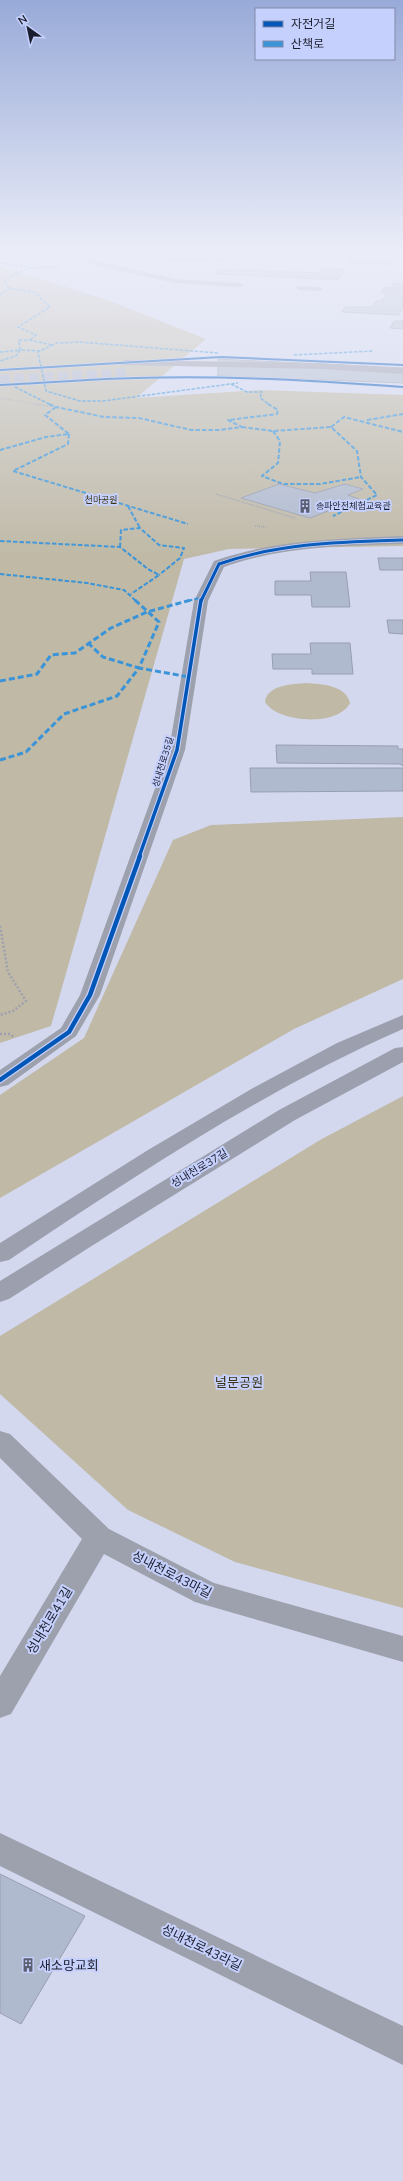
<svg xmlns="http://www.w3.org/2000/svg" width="403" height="2181" font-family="'Nunito Sans','Noto Sans KR',sans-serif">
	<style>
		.green { fill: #bfb9a6 }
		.building { fill: #b0bace; stroke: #989fb0 }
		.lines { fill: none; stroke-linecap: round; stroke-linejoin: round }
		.primary-tunnel { stroke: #aeb3c8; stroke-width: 10; stroke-dasharray: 10 4.5; stroke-linecap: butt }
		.path-far2 { stroke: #9da1ae; stroke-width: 1; stroke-dasharray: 1 1; stroke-linecap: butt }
		.path-far1 { stroke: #9da1ae; stroke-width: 1.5; stroke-dasharray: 1 1; stroke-linecap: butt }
		.path { stroke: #9da1ae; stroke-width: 2.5; stroke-dasharray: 2 2; stroke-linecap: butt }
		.lane { fill: #9da1ad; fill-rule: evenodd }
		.street { fill: #9da1ad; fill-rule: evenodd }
		.secondary { fill: #9ca0ae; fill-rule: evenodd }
		.primary { fill: #979aa9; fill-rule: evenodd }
		.quiet-far2 { stroke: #3a94d7; stroke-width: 1.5; stroke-dasharray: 3.5 1.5; stroke-linecap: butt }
		.quiet-far1 { stroke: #3a94d7; stroke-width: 2; stroke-dasharray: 4.5 2; stroke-linecap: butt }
		.quiet { stroke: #3a94d7; stroke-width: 3; stroke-dasharray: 6 3; stroke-linecap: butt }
		.cycleway-far3-casing { stroke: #c6d0fc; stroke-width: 3 }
		.cycleway-far2-casing { stroke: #c6d0fc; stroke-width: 4.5 }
		.cycleway-far1-casing { stroke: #c6d0fc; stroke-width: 5.5 }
		.cycleway-casing { stroke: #c6d0fc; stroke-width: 7 }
		.cycleway-far3 { stroke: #0057b8; stroke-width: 2 }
		.cycleway-far2 { stroke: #0057b8; stroke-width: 3 }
		.cycleway-far1 { stroke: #0057b8; stroke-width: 3.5 }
		.cycleway { stroke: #0057b8; stroke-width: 4.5 }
		.labels { text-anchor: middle; stroke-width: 4; stroke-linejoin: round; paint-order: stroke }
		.far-park-label { font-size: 9px; fill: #3d3517; stroke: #c6d0fc }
		.far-poi-label { font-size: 9px; fill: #1b1e2e; stroke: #c6d0fc; text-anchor: start }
		.far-street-label { font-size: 9px; fill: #1b1e2e; stroke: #c6d0fc }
		.street-label { font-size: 11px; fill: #1b1e2e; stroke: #c6d0fc }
		.near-park-label { font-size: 13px; fill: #3d3517; stroke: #c6d0fc }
		.near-street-label { font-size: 13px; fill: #1b1e2e; stroke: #c6d0fc }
		.near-poi-label { font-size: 13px; fill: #1b1e2e; stroke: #c6d0fc; text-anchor: start }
	</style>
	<rect width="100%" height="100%" fill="#d3d8ef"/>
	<path class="green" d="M0,266L107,300L206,339L136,398L261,390L403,395V546L229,549L184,559L51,1026L0,1043Z
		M306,683C321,684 346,685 350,703C338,727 278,723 265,702C267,685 292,684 306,683Z
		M403,817V979L294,1029L0,1198V1095L84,1038L173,840L211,825Z
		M403,1096V1608L235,1562L128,1510L0,1394V1336L320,1140Z"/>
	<path class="building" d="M373,253H403V255L396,265L347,262L350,258L368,259L371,256H376L371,255Z
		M131,254L166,257L168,255H185L187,254H210L208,257L225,258L222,262L109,258L111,255L129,256Z
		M323,268L345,269L338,280L216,274L219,270L239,271L241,270L320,273Z
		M393,283L403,284V306L399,315L342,312L345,307H373L376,301H382L387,293L382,292L385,287L391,288Z
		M394,321H403V329L390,328Z
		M218,359L403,368V383L218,376Z
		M279,484L315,493L345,484L363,489L348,495L359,499L310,518L241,498Z
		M378,558H403V570H380Z
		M310,572H346L350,607H312L311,595H275V581H311Z
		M387,620H403V634L389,633Z
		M310,643H350L353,674H312V669H273L272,654H311Z
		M276,745L398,746V749H403V766L400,764L277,763Z
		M250,768H403V791L251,792Z
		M0,1874L85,1916L21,2024L0,2013Z"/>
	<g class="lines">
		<path class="primary-tunnel" d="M0,380L129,373"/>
		<path class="path-far2" d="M0,398L41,405"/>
		<path class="path-far1" d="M35,404L56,407
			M216,494L295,518
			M255,526L267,527"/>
		<path class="path" d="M0,926L8,972L26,1001L13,1011L0,1015
			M0,1034H10L14,1037"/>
		<path class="lane" d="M79,253H85L98,261L175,279L240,283L244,285L240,287L175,283L92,265L79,257Z
			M297,286L319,287L323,289L319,291L300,290H297Z"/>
		<path class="street" d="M76,253H85L86,255L82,257Z
			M403,536V544C342,546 282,546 224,567L208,601L185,750L100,995L76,1036L8,1085L0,1087V1070L61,1028L80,995L169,750L194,601L214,561C276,539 338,539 403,536Z
			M0,1431L10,1434L109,1529L214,1583L403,1636V1662L195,1602L104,1554L11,1714L0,1718V1676L82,1539L0,1458Z
			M0,1833L403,2026V2065L0,1866Z"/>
		<path class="secondary" d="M403,1015V1029C264,1090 135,1176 9,1260L0,1262V1243L148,1150L253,1088L337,1043Z
			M403,1047V1062L295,1120L90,1247L9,1299L0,1302V1281L279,1110L395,1048Z"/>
		<path class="primary" d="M125,360L322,363L403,368V374L322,369L121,365L120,363Z"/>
		<path class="quiet-far2" d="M0,263L37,268L60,266
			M9,288L5,282L11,276L32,267
			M0,295L9,288L34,292L50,307L18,327L36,335L30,340
			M40,351L20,350L19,340H30L52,345
			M0,352L20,350L16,356L0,361
			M218,353L79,342L57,343L38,352L46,391L80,401H103L238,383
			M294,355L374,351
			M231,384L247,392H262L260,398L270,405
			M15,387L51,405"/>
		<path class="quiet-far1" d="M49,404L56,407L104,417L139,418L191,430H219L242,427L228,420L277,414L278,410L268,404
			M367,420L403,414
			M242,427L273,431L331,427L357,451L361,477L377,495L333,516
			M331,427L344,417L403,432
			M273,431L280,441L278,463L262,476L283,484H320L361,477
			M69,434L68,444L13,471L188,524
			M0,450L46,437L69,434L45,415L56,407
			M128,506L140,528
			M0,541L120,547L148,569L159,575L131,594
			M120,547L121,530L140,528L159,545L184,548L180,558L159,575
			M0,574L87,583L124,590L136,601
			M188,601L203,597"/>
		<path class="quiet" d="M135,600L159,622L139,668L189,677
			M0,681L37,674L51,655L75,653L111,628L147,612L191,600
			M0,760L26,752L64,714L117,696L139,668L103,657L89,644"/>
		<defs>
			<path id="cycleway-far3" d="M0,370L221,357L403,365
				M0,385C45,383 91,379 136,378C225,375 314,380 403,387"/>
			<path id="cycleway-far2" d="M201,601L219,564C279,543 340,542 403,540"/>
			<path id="cycleway-far1" d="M139,857L177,750L201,600"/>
			<path id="cycleway" d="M0,1080L69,1032L90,995L140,856"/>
		</defs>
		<use href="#cycleway-far3" class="cycleway-far3-casing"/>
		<use href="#cycleway-far2" class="cycleway-far2-casing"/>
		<use href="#cycleway-far1" class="cycleway-far1-casing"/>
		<use href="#cycleway" class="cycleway-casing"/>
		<use href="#cycleway-far3" class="cycleway-far3"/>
		<use href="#cycleway-far2" class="cycleway-far2"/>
		<use href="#cycleway-far1" class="cycleway-far1"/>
		<use href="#cycleway" class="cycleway"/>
	</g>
	<linearGradient id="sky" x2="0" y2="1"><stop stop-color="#98aad8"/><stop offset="0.45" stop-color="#ebedf8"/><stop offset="1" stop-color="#ebedf8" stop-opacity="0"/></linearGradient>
	<rect width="403" height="558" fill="url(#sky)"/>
	<defs>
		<symbol id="building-bare" viewBox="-9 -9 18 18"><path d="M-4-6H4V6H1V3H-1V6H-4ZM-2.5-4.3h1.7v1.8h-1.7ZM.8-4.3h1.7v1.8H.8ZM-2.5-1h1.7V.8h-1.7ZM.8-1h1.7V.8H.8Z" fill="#5b5f72" stroke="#c6d0fc" stroke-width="2.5" paint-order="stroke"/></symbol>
	</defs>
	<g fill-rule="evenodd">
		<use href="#building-bare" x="295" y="496" width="20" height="20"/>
		<use href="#building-bare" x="18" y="1955" width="20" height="20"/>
	</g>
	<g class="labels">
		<g class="far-park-label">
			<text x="101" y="503">천마공원</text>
		</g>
		<g class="far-poi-label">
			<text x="316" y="509">송파안전체험교육관</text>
		</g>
		<g class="far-street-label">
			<text transform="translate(163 762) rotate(-73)" y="3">성내천로35길</text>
		</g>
		<g class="street-label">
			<text transform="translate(199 1168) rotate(-31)" y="4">성내천로37길</text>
		</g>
		<g class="near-park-label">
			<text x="239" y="1387">널문공원</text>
		</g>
		<g class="near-street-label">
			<text transform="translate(172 1574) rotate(27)" y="5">성내천로43마길</text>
			<text transform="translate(49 1620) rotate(-59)" y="5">성내천로41길</text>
			<text transform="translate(202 1947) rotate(26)" y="5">성내천로43라길</text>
		</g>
		<g class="near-poi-label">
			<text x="39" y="1970">새소망교회</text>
		</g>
	</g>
	<rect x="255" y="8" width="140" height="52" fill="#c6d0fc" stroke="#8289aa"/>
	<rect x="263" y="21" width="20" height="6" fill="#0057b8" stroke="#8289aa"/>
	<text x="291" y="28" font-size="12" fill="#1b1e2e">자전거길</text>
	<rect x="263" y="41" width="20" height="6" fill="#3a94d7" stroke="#8289aa"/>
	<text x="291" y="48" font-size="12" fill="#1b1e2e">산책로</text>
	<g transform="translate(28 28) rotate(327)" stroke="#c6d0fc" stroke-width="3" paint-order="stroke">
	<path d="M0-3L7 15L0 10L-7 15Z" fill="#1b1e2e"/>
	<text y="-6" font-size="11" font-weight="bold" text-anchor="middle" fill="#1b1e2e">N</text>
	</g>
</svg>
